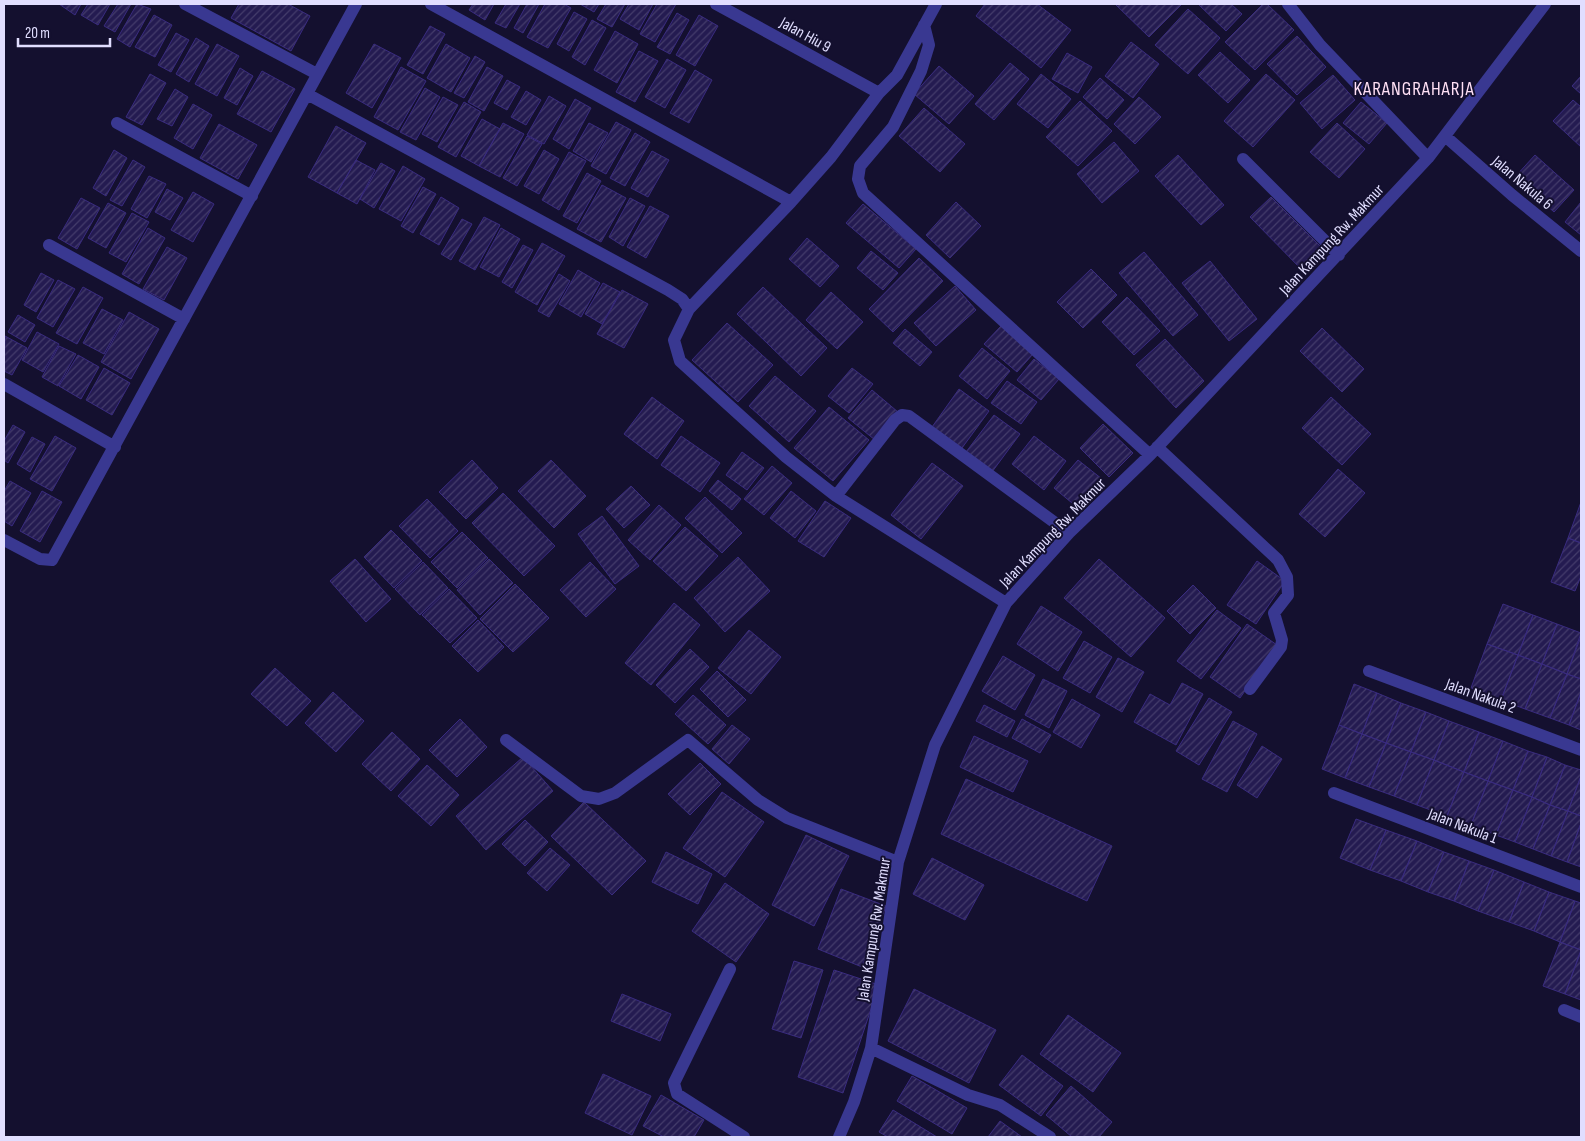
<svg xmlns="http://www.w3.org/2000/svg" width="1585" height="1141" font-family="'Sofia Sans Condensed',sans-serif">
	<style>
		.building { fill: url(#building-hatch); stroke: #392b7f }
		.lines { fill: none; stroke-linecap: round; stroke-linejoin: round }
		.minor { stroke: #393891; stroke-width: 12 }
		.labels { text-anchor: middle; stroke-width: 4; stroke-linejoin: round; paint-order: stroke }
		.street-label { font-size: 16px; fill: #e1deff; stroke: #14102f }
		.quarter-label { font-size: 19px; letter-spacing: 1px; fill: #ffe0f5; stroke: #14102f }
	</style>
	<defs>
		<pattern id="building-hatch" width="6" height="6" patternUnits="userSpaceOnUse" patternTransform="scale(1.25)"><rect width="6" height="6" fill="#241b51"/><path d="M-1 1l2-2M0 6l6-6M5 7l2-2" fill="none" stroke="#443c6b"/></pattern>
	</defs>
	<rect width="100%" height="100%" fill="#14102f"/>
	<path class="building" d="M59,4H81L75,15Z
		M88,4H110L98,25L81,15Z
		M118,4H131L115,32L104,26Z
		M137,4L151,9L130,47L117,39Z
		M239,4H288L310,16L291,51L231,18Z
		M473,4H494L485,20L469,10Z
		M506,4H520L506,28L495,23Z
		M527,4H539L523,33L514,28Z
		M545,4H564L571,8L548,48L527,37Z
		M580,4H599L594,12Z
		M606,4H625L612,27L597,19Z
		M629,4H653L639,30L620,19Z
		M657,4H676L655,42L640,34Z
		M985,4H1037L1071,30L1041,68L976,16Z
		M1115,4H1182L1149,37Z
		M1198,4H1231L1242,14L1226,31Z
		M1263,4H1267L1294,30L1255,70L1225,42Z
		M1188,9L1220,38L1188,74L1155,45Z
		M574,12L587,19L569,51L557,44Z
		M677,13L689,20L670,54L657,47Z
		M154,15L172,25L155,57L135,47Z
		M699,15L718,26L695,66L676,55Z
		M592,20L606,28L585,65L572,57Z
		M430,26L445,34L423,74L407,65Z
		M615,31L638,44L617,83L594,70Z
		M176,33L189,40L171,72L158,65Z
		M1297,36L1326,67L1297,95L1267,64Z
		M196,38L209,46L189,82L176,74Z
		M1131,42L1159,64L1133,98L1105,76Z
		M217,44L239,56L217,96L195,84Z
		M374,44L401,58L372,108L346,93Z
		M446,44L470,58L451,92L427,78Z
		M639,51L658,61L635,102L616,92Z
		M1220,52L1250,80L1228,103L1198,75Z
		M1067,53L1092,67L1078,93L1052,79Z
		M475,56L485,62L464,98L454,93Z
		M667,59L686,70L665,108L645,97Z
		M1010,63L1029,79L994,120L975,104Z
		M939,66L974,96L949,124L914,94Z
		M401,67L426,81L398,130L374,117Z
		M487,67L503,76L484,111L468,102Z
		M240,68L253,76L237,105L224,98Z
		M695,70L712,80L689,123L670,113Z
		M262,71L295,89L271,132L237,114Z
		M150,74L166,83L142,125L126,117Z
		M1041,74L1071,99L1048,128L1017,104Z
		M1266,74L1295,100L1253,147L1224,121Z
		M1333,75L1355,100L1322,129L1300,103Z
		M1581,76V94L1572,86Z
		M1100,78L1124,100L1107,119L1083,97Z
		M507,80L520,87L507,110L494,103Z
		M425,88L440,97L416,140L400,132Z
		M175,89L188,97L172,126L157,119Z
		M526,91L541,100L526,125L511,117Z
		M549,96L566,106L544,144L527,135Z
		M443,97L458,105L437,142L422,134Z
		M1139,97L1161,117L1135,144L1114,124Z
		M575,99L591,108L569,149L553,139Z
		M1573,100L1581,107V147L1553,121Z
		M1080,101L1112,131L1078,166L1046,137Z
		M464,102L481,112L456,157L438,147Z
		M1361,102L1387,123L1369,144L1343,123Z
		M193,104L212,115L193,149L174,138Z
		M924,108L965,144L940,172L899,136Z
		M482,119L500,129L479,166L461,156Z
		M616,122L631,130L606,174L591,166Z
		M503,123L524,134L500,177L479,166Z
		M589,123L608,133L591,162L573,151Z
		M1337,123L1365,149L1339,178L1310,152Z
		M219,124L257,145L238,179L200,158Z
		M336,126L366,143L337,193L308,177Z
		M635,133L650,142L625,186L610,178Z
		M527,136L542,144L517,186L503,178Z
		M1114,142L1139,171L1102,203L1077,174Z
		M114,150L127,158L106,196L93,188Z
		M544,150L559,159L539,194L524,186Z
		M652,151L669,160L648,197L631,188Z
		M569,152L586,161L559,210L542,200Z
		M1178,155L1224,205L1201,225L1155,176Z
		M1535,155L1574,190L1554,212L1515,177Z
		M133,160L145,167L122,206L110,200Z
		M356,160L375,170L357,204L337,193Z
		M381,163L395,171L374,208L360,199Z
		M403,166L425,179L401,221L379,209Z
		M587,173L601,181L577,223L563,216Z
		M149,176L166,184L147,218L131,209Z
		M602,185L626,198L601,242L577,229Z
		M423,187L436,194L413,233L401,226Z
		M167,189L183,198L170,220L155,212Z
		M193,192L214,204L193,242L171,230Z
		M441,197L459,208L439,245L420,234Z
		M1271,197L1327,253L1306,274L1250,217Z
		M81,198L100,208L77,249L58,238Z
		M630,198L645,206L623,246L609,237Z
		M956,202L981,226L950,258L926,235Z
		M1581,202V235L1565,222Z
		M108,203L126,213L106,248L88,238Z
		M863,204L916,249L899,268L846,223Z
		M650,206L669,216L646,258L627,247Z
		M132,213L149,222L126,262L109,253Z
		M484,217L500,225L475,270L459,261Z
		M462,219L472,224L451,260L441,254Z
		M148,228L165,238L139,284L122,274Z
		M501,228L520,239L499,277L480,267Z
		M807,238L839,266L820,287L789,259Z
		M542,243L565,256L537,305L515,292Z
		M523,245L533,250L512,288L502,282Z
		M167,247L187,258L164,300L143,289Z
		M871,251L898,273L883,290L857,268Z
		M1144,252L1198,315L1173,336L1119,273Z
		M919,258L943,281L893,332L869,309Z
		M1210,261L1257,319L1229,341L1182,283Z
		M1091,269L1117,295L1083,328L1057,302Z
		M578,270L600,283L581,317L559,304Z
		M41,273L54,280L36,312L24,305Z
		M559,274L570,281L549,317L538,311Z
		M58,280L75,289L53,327L37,318Z
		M603,283L620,292L602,324L585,314Z
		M955,286L976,310L936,346L914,323Z
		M83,287L103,298L77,344L56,333Z
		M763,287L827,348L801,376L737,314Z
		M622,290L648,304L624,348L597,334Z
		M831,292L863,322L837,349L806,320Z
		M1127,297L1160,331L1134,355L1102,322Z
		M102,309L123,320L104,354L83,343Z
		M129,312L159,329L131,379L101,362Z
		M18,315L35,325L25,342L8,332Z
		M727,323L773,365L738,402L692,360Z
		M1001,326L1033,354L1017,372L984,344Z
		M1322,328L1364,369L1342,392L1300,351Z
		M905,329L932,352L920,366L893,343Z
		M37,332L59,344L43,372L22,360Z
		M5,336L27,348L12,375L4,371Z
		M1165,339L1204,381L1176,408L1136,365Z
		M59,346L76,354L58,386L42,377Z
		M982,348L1010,371L987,399L959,376Z
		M78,355L99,367L81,399L59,386Z
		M1034,359L1059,379L1041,400L1017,380Z
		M104,368L130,383L112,415L86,400Z
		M852,368L873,384L849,413L828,396Z
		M775,376L816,411L789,442L749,406Z
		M1007,381L1037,402L1021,424L991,403Z
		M959,389L989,411L962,448L932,427Z
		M872,390L898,412L875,440L848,418Z
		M652,397L684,421L657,459L624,434Z
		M1331,397L1371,434L1342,465L1302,428Z
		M829,407L869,440L833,481L794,448Z
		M994,415L1020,434L992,472L966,452Z
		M1103,424L1133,453L1109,477L1080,448Z
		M13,425L25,432L8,463L4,460V441Z
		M55,436L76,448L52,491L30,479Z
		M681,436L720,463L700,492L661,465Z
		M1034,436L1066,461L1044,490L1012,464Z
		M32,437L45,444L30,472L17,464Z
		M742,452L764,468L747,490L726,475Z
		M472,460L498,488L466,519L439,492Z
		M551,460L586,496L554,528L518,491Z
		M1078,460L1102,479L1078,508L1054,488Z
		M932,463L963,486L921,539L891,515Z
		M772,466L792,483L764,515L744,499Z
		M1338,469L1365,493L1325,537L1299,514Z
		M718,480L741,499L732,510L709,491Z
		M10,481L31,493L12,526L4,521V491Z
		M631,486L650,505L624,528L606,509Z
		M42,491L62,502L40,542L20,531Z
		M791,491L816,511L795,538L770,518Z
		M503,493L555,546L524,576L472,523Z
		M705,497L742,533L722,553L685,518Z
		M427,499L458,531L430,558L399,526Z
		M825,501L851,518L824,557L798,541Z
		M1581,502V543L1568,538Z
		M659,505L681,525L650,560L628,540Z
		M602,516L639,566L615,584L578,534Z
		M685,527L718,556L686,591L653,561Z
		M391,530L422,561L394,588L364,557Z
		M462,532L488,558L457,588L431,562Z
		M1568,538L1581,543V576L1575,591L1551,582Z
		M738,557L770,591L725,632L694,598Z
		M355,559L391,599L366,622L330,581Z
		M489,559L513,583L480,615L457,590Z
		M1099,559L1165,618L1131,657L1064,598Z
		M1257,561L1285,581L1256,624L1227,605Z
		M423,562L448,588L420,615L395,589Z
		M590,562L616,589L586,617L560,590Z
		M515,584L549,618L513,652L480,619Z
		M1193,585L1216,608L1190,634L1167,611Z
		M449,589L477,618L450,643L422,615Z
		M674,603L700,625L651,685L625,663Z
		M1503,604L1533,615L1518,655L1487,644Z
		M1041,606L1082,632L1058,671L1017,644Z
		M1217,610L1241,628L1201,679L1177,661Z
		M1533,615L1557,624L1542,664L1518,655Z
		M478,620L504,647L478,672L452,646Z
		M1247,624L1277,645L1240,698L1210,677Z
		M1557,624L1581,633L1567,674L1542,664Z
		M749,630L781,657L751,694L718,668Z
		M1581,636V679L1567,674Z
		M1084,641L1112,657L1090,693L1063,678Z
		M1487,644L1518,655L1501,700L1471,688Z
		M690,649L709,667L675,703L656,685Z
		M1518,655L1542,664L1525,709L1501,700Z
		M1003,656L1035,675L1015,710L982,691Z
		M1118,658L1144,672L1122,712L1096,697Z
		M1542,664L1567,674L1550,718L1525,709Z
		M275,668L311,701L287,726L251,694Z
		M717,671L746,700L728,717L700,689Z
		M1567,674L1581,679V692L1569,725L1550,718Z
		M1043,679L1067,691L1049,728L1025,715Z
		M1182,683L1203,694L1176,745L1134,722L1150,694L1170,705Z
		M1354,684L1377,693L1362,734L1339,725Z
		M333,692L364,721L336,752L305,723Z
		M1581,692V730L1569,725Z
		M1377,693L1401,703L1386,743L1362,734Z
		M693,695L726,725L708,744L675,714Z
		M1209,698L1232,712L1199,765L1176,751Z
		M1072,699L1100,715L1081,748L1053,732Z
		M1401,703L1426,712L1411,752L1386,743Z
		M984,705L1015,721L1007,737L976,721Z
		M1426,712L1449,721L1434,760L1411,752Z
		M460,719L487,747L457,777L429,750Z
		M1022,719L1051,735L1040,753L1012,738Z
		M1233,721L1257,734L1227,792L1202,779Z
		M1449,721L1479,732L1464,772L1434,760Z
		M732,725L750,739L729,764L712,749Z
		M1339,725L1362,734L1345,778L1322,769Z
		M392,732L420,759L391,791L362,764Z
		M1479,732L1503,741L1488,781L1464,772Z
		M1362,734L1386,743L1369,787L1345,778Z
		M974,736L1028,761L1013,792L960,767Z
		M1503,741L1528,751L1513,790L1488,781Z
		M1386,743L1411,752L1394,796L1369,787Z
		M1262,746L1282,759L1257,798L1237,785Z
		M1528,751L1547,757L1532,797L1513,790Z
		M1411,752L1434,760L1417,805L1394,796Z
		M523,757L553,791L486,850L456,816Z
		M1547,757L1565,765L1550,805L1532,797Z
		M1434,760L1464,772L1447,816L1417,805Z
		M700,763L721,784L690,815L668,794Z
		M427,765L459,795L431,826L398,796Z
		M1565,765L1581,770V776L1568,811L1550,805Z
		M1464,772L1488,781L1471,825L1447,816Z
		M1581,776V816L1568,811Z
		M966,779L1112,846L1087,901L941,834Z
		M1488,781L1513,790L1496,835L1471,825Z
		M1513,790L1532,797L1515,842L1496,835Z
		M722,792L764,822L725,877L683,848Z
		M1532,797L1550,805L1533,849L1515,842Z
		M584,802L646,861L612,895L551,836Z
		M1550,805L1568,811L1551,856L1533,849Z
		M1568,811L1581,816V823L1567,862L1551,856Z
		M1356,819L1386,830L1370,870L1340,858Z
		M525,820L548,842L525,866L502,844Z
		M1581,823V867L1567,862Z
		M1386,830L1417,841L1401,881L1370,870Z
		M806,835L849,856L814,926L772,905Z
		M1417,841L1444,852L1428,892L1401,881Z
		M550,848L570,865L547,891L527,873Z
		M666,852L712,874L698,904L652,882Z
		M1444,852L1469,861L1454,901L1428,892Z
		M932,858L984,885L965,920L913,894Z
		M1469,861L1494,870L1478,911L1454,901Z
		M1494,870L1524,882L1509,922L1478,911Z
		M1524,882L1549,892L1534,931L1509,922Z
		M725,883L769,914L736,962L692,931Z
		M841,889L886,906L862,967L818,949Z
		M1549,892L1575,901L1560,942L1534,931Z
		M1575,901L1581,903V950L1560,942Z
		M1560,942L1581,950L1565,994L1543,986Z
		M1581,951V1000L1565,994Z
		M794,961L823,970L801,1038L772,1029Z
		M834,970L879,985L843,1093L798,1077Z
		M914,989L996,1030L969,1083L888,1041Z
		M622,994L671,1014L660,1041L611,1021Z
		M1068,1015L1121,1053L1093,1092L1040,1054Z
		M1022,1055L1063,1086L1041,1116L999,1085Z
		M603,1074L651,1096L632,1135L585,1113Z
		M912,1076L967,1108L952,1134L897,1101Z
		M1071,1086L1112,1122L1099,1137H1072L1046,1115Z
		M661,1095L704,1120L694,1137H664L643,1126Z
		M893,1110L937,1137H888L879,1132Z
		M1000,1121L1022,1137H988Z"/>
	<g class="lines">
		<path class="minor" d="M185,4L317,74
			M431,4L791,202
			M716,4L879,93
			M936,4L897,75L879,93L831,157L791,202L689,309L674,340L680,361L786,457L836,496L1006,603
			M1288,4L1320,45L1428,158
			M924,25L929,45L921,71L893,127L860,166L858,179L863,193L1150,455
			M307,94L668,290L682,299L689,309
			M117,123L252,196
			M1445,136L1512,195L1581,251
			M1243,159L1339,255
			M49,245L184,319
			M4,384L115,447
			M1157,447L1278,560L1287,577L1288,595L1274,613L1282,640L1281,647L1250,689
			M836,496L895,420L902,415L909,416L1069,533
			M4,540L40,559L52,560L356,4
			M1369,671L1581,750
			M506,740L581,796L599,799L615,793L688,740L758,800L787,818L898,862
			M1334,793L1581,887
			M730,969L674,1083L677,1094L744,1137
			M1564,1010L1581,1017
			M871,1048L968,1095L1000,1105L1050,1137
			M839,1137L854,1102L871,1048L898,862L935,745L1006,603L1069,533L1150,455L1428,158L1545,4"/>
	</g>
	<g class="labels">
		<g class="street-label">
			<text transform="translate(806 34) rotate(29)" y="6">Jalan Hiu 9</text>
			<text transform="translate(1523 182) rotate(40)" y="6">Jalan Nakula 6</text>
			<text transform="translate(1331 239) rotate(-47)" y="6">Jalan Kampung Rw. Makmur</text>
			<text transform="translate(1052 532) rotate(-46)" y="6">Jalan Kampung Rw. Makmur</text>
			<text transform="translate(1481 695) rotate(20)" y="6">Jalan Nakula 2</text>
			<text transform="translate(1463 825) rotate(21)" y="6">Jalan Nakula 1</text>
			<text transform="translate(873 929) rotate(-81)" y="6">Jalan Kampung Rw. Makmur</text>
		</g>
		<g class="quarter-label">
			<text x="1414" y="95">KARANGRAHARJA</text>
		</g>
	</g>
	<rect width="1585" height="1141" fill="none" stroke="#e1deff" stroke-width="10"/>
	<path d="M18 38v8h92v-8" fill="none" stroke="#e1deff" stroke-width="2.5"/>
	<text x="25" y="38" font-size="15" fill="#e1deff" stroke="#14102f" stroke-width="4" paint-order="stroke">20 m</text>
</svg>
